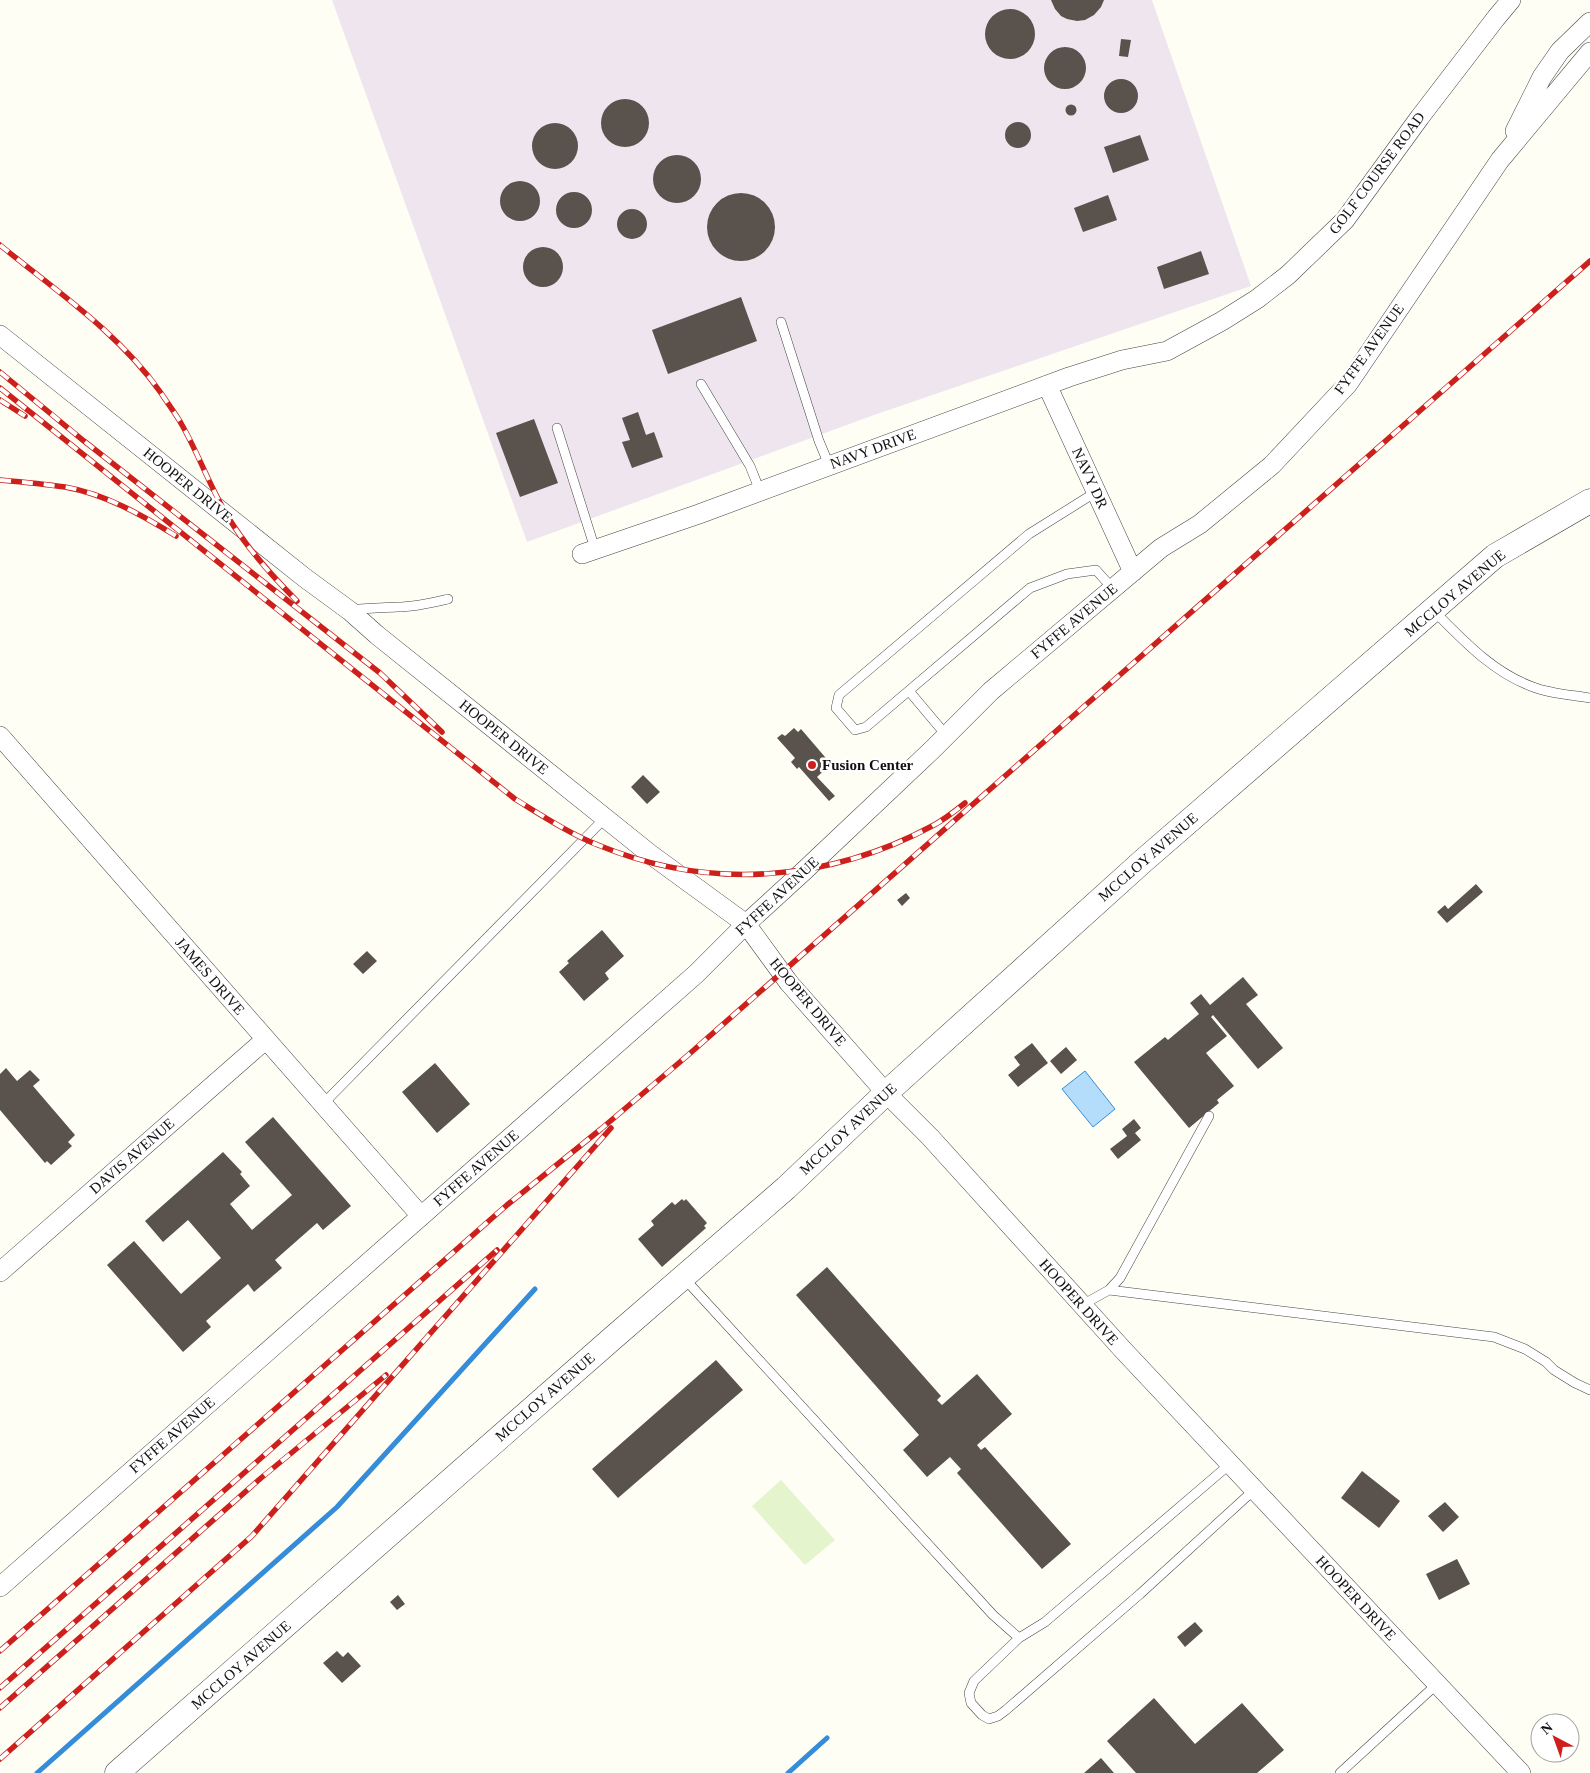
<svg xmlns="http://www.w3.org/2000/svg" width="1590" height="1773" font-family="Georgia,serif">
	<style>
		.industrial { fill: #efe5ef }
		.pitch { fill: #e4f4cc }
		.water { fill: #b4dcfb; stroke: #358cd8 }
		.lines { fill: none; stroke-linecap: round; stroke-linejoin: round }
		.stream { stroke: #358cd8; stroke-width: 5 }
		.building { fill: #5a524c }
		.service-casing { stroke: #444; stroke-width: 10 }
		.minor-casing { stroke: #444; stroke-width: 20 }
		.tertiary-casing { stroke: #444; stroke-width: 25 }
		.service { stroke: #fff; stroke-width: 9 }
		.minor { stroke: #fff; stroke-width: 19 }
		.tertiary { stroke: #fff; stroke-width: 24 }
		.rail-casing { stroke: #cd201c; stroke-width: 5.5 }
		.rail { stroke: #fff; stroke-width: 4; stroke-dasharray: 11; stroke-linecap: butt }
		.poi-dot { fill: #cd201c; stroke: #fff; stroke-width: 2 }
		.labels { text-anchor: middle; stroke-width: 5; stroke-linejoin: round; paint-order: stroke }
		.street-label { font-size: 15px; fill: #111; stroke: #fff }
		.poi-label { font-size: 15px; font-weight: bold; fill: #111; stroke: #fff; text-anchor: start }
	</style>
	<rect width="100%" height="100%" fill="#fffef4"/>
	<path class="industrial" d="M332,0H1152L1251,286L874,415L527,542Z"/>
	<path class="pitch" d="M781,1480L835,1540L805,1565L752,1506Z"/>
	<path class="water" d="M1085,1071L1115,1109L1093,1127L1062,1089Z"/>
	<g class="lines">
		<path class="stream" d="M37,1773L337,1507L535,1289
			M788,1773L827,1738"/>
	</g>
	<path class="building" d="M1051,0H1104L1101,7L1094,15L1085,20L1077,21L1067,19L1061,16L1055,9Z
		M985 34a25 25 0 1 1 50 0a25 25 0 1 1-50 0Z
		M1121,39L1131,40L1128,57L1119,56Z
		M1044 68a21 21 0 1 1 42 0a21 21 0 1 1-42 0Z
		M1104 96a17 17 0 1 1 34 0a17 17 0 1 1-34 0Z
		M601 123a24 24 0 1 1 48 0a24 24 0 1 1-48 0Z
		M1065.5 110a5.5 5.5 0 1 1 11 0a5.5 5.5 0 1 1-11 0Z
		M1005 135a13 13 0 1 1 26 0a13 13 0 1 1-26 0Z
		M532 146a23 23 0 1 1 46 0a23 23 0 1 1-46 0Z
		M1140,135L1149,160L1113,173L1104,147Z
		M653 179a24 24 0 1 1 48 0a24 24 0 1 1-48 0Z
		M500 201a20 20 0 1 1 40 0a20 20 0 1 1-40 0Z
		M556 210a18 18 0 1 1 36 0a18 18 0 1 1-36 0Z
		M707 227a34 34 0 1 1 68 0a34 34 0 1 1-68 0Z
		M1108,195L1117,220L1083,232L1074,208Z
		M617 224a15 15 0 1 1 30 0a15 15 0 1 1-30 0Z
		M523 267a20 20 0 1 1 40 0a20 20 0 1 1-40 0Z
		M1201,251L1209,274L1164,289L1157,267Z
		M741,297L757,341L668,374L652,330Z
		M638,412L646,435L654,432L663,457L632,468L622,442L630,440L622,418Z
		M534,419L558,483L520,497L496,433Z
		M794,728L798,732L801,729L831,764L817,777L835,796L829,801L799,767L797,769L791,762L795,758L777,738L782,734L785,736Z
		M643,775L660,792L647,804L631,787Z
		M1476,884L1483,892L1447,923L1437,912L1445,905L1448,909Z
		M906,893L910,898L902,906L897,900Z
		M602,930L624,956L605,973L609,979L584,1001L559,972L569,963L567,961Z
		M367,951L377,961L363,974L353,964Z
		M1243,977L1258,995L1246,1004L1283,1048L1258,1069L1213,1015L1211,1017L1227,1036L1206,1053L1234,1086L1217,1100L1219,1103L1189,1128L1134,1062L1165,1037L1168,1040L1199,1014L1190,1003L1201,994L1210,1005Z
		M1032,1043L1048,1063L1018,1087L1008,1075L1020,1065L1014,1057Z
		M1066,1047L1077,1060L1061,1074L1050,1061Z
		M435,1063L470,1104L437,1133L402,1092Z
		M6,1068L17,1081L30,1070L40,1080L33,1086L75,1135L68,1142L72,1146L51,1165L47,1161L45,1163L0,1110V1074Z
		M273,1117L351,1206L323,1230L317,1223L275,1260L282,1268L254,1292L248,1284L206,1321L211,1327L183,1352L107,1265L134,1241L181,1294L221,1258L188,1220L163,1242L145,1221L223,1152L242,1172L240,1174L250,1186L230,1204L252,1230L292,1195L245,1142Z
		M1134,1119L1141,1128L1135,1133L1141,1140L1118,1159L1110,1149L1127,1136L1122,1129Z
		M682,1199L684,1201L686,1199L707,1223L704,1226L706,1228L662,1267L638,1239L654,1225L651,1221L672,1202L675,1205Z
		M827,1267L941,1396L937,1400L942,1405L977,1374L1012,1414L977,1445L981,1450L985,1447L1071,1544L1042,1569L957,1473L961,1469L950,1457L927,1477L903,1450L919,1435L796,1295Z
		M716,1360L743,1390L618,1498L592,1469Z
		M1362,1471L1400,1501L1379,1528L1341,1498Z
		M1445,1502L1459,1517L1443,1532L1428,1516Z
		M1457,1559L1470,1584L1439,1600L1426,1574Z
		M398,1595L405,1604L397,1610L390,1602Z
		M1195,1622L1203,1631L1185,1647L1177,1637Z
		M337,1651L343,1657L348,1652L361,1666L342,1683L323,1663Z
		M1154,1698L1195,1744L1242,1703L1284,1750L1257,1773H1136L1107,1741Z
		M1101,1758L1114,1773H1084Z"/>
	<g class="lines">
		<defs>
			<path id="service" d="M781,322L819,441L829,465
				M701,384L750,466L760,491
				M557,428L595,549
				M1096,492L1029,534L839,695L836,708L855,730L866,727L1030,588L1067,574L1096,570L1113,589
				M350,610C366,608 381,608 397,607C415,607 431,603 448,599
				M1433,610C1463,640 1492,672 1533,687C1551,694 1572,695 1590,698
				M909,691L946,735
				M323,1104L605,818
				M683,1277L993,1615L1019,1638
				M1109,1290L1494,1337L1525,1349L1546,1362L1554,1370L1575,1383L1590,1390
				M1082,1305L1109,1290L1120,1278L1209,1116
				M1230,1464L1045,1622L1019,1638L974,1681L969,1693L971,1703L982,1715L989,1719L998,1716L1006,1710L1140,1594L1254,1490
				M1340,1773L1437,1684"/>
			<path id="minor" d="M1515,131L1542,77L1560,51L1590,22
				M0,335L305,578L350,611L377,635L650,854L746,924L789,983L886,1093L930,1137L1124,1351L1521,1773
				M1047,385L1133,572
				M582,554L699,514L1069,377L1122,360L1167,351L1222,321L1257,299L1288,275L1345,220L1420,117L1496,18L1511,0
				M0,736L421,1216
				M0,1272L265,1040
				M0,1587L696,974L746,924L805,870L933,749L991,691L1161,548L1200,524L1272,465L1348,384L1500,160L1590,52"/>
			<path id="tertiary" d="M117,1773L614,1337L786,1188L886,1093L1143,861L1495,556L1590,501"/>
		</defs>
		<use href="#service" class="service-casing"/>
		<use href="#minor" class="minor-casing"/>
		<use href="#tertiary" class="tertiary-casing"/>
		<use href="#service" class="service"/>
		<use href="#minor" class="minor"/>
		<use href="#tertiary" class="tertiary"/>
		<defs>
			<path id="rail" d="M0,245C56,291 119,333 161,393C168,404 176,414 182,425C199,455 210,487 228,517C247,548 271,575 297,601
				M0,372L84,441L380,673L442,732
				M0,388L515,799C541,815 570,834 598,845C709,891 829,882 934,825C945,819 955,811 965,803
				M0,400L25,416
				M0,480C22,482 43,484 65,487C105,494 142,515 176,536
				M0,1651L507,1205L601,1129L687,1056L1590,261
				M0,1688L497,1250
				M0,1708L261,1478L386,1375
				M0,1759L252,1536L611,1128"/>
		</defs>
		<use href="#rail" class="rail-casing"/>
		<use href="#rail" class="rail"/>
	</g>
	<circle class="poi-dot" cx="812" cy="765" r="5"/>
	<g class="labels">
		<g class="street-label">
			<text transform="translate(1377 173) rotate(-53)" y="5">GOLF COURSE ROAD</text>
			<text transform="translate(1369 349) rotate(-54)" y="5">FYFFE AVENUE</text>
			<text transform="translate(873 449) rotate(-20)" y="5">NAVY DRIVE</text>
			<text transform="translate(1090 478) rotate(65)" y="5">NAVY DR</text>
			<text transform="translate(188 485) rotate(39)" y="5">HOOPER DRIVE</text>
			<text transform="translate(1455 593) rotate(-40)" y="5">MCCLOY AVENUE</text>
			<text transform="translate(1074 621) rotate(-40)" y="5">FYFFE AVENUE</text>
			<text transform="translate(504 737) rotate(39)" y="5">HOOPER DRIVE</text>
			<text transform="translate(1148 857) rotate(-41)" y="5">MCCLOY AVENUE</text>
			<text transform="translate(777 896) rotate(-43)" y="5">FYFFE AVENUE</text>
			<text transform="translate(210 976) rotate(49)" y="5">JAMES DRIVE</text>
			<text transform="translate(808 1002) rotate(50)" y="5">HOOPER DRIVE</text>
			<text transform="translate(848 1129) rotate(-43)" y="5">MCCLOY AVENUE</text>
			<text transform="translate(132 1156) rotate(-41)" y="5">DAVIS AVENUE</text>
			<text transform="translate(476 1168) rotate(-41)" y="5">FYFFE AVENUE</text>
			<text transform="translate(1079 1302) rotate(48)" y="5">HOOPER DRIVE</text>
			<text transform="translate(545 1397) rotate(-41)" y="5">MCCLOY AVENUE</text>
			<text transform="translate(172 1435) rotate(-41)" y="5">FYFFE AVENUE</text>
			<text transform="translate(1356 1598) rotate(47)" y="5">HOOPER DRIVE</text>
			<text transform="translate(241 1665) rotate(-41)" y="5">MCCLOY AVENUE</text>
		</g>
		<g class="poi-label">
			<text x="822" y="770">Fusion Center</text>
		</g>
	</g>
	<g transform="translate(1555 1738) rotate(319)"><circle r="24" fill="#ffffff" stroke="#a0a0a0"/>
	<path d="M0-4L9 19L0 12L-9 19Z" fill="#cd201c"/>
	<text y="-8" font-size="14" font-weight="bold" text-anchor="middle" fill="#111111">N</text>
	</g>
</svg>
